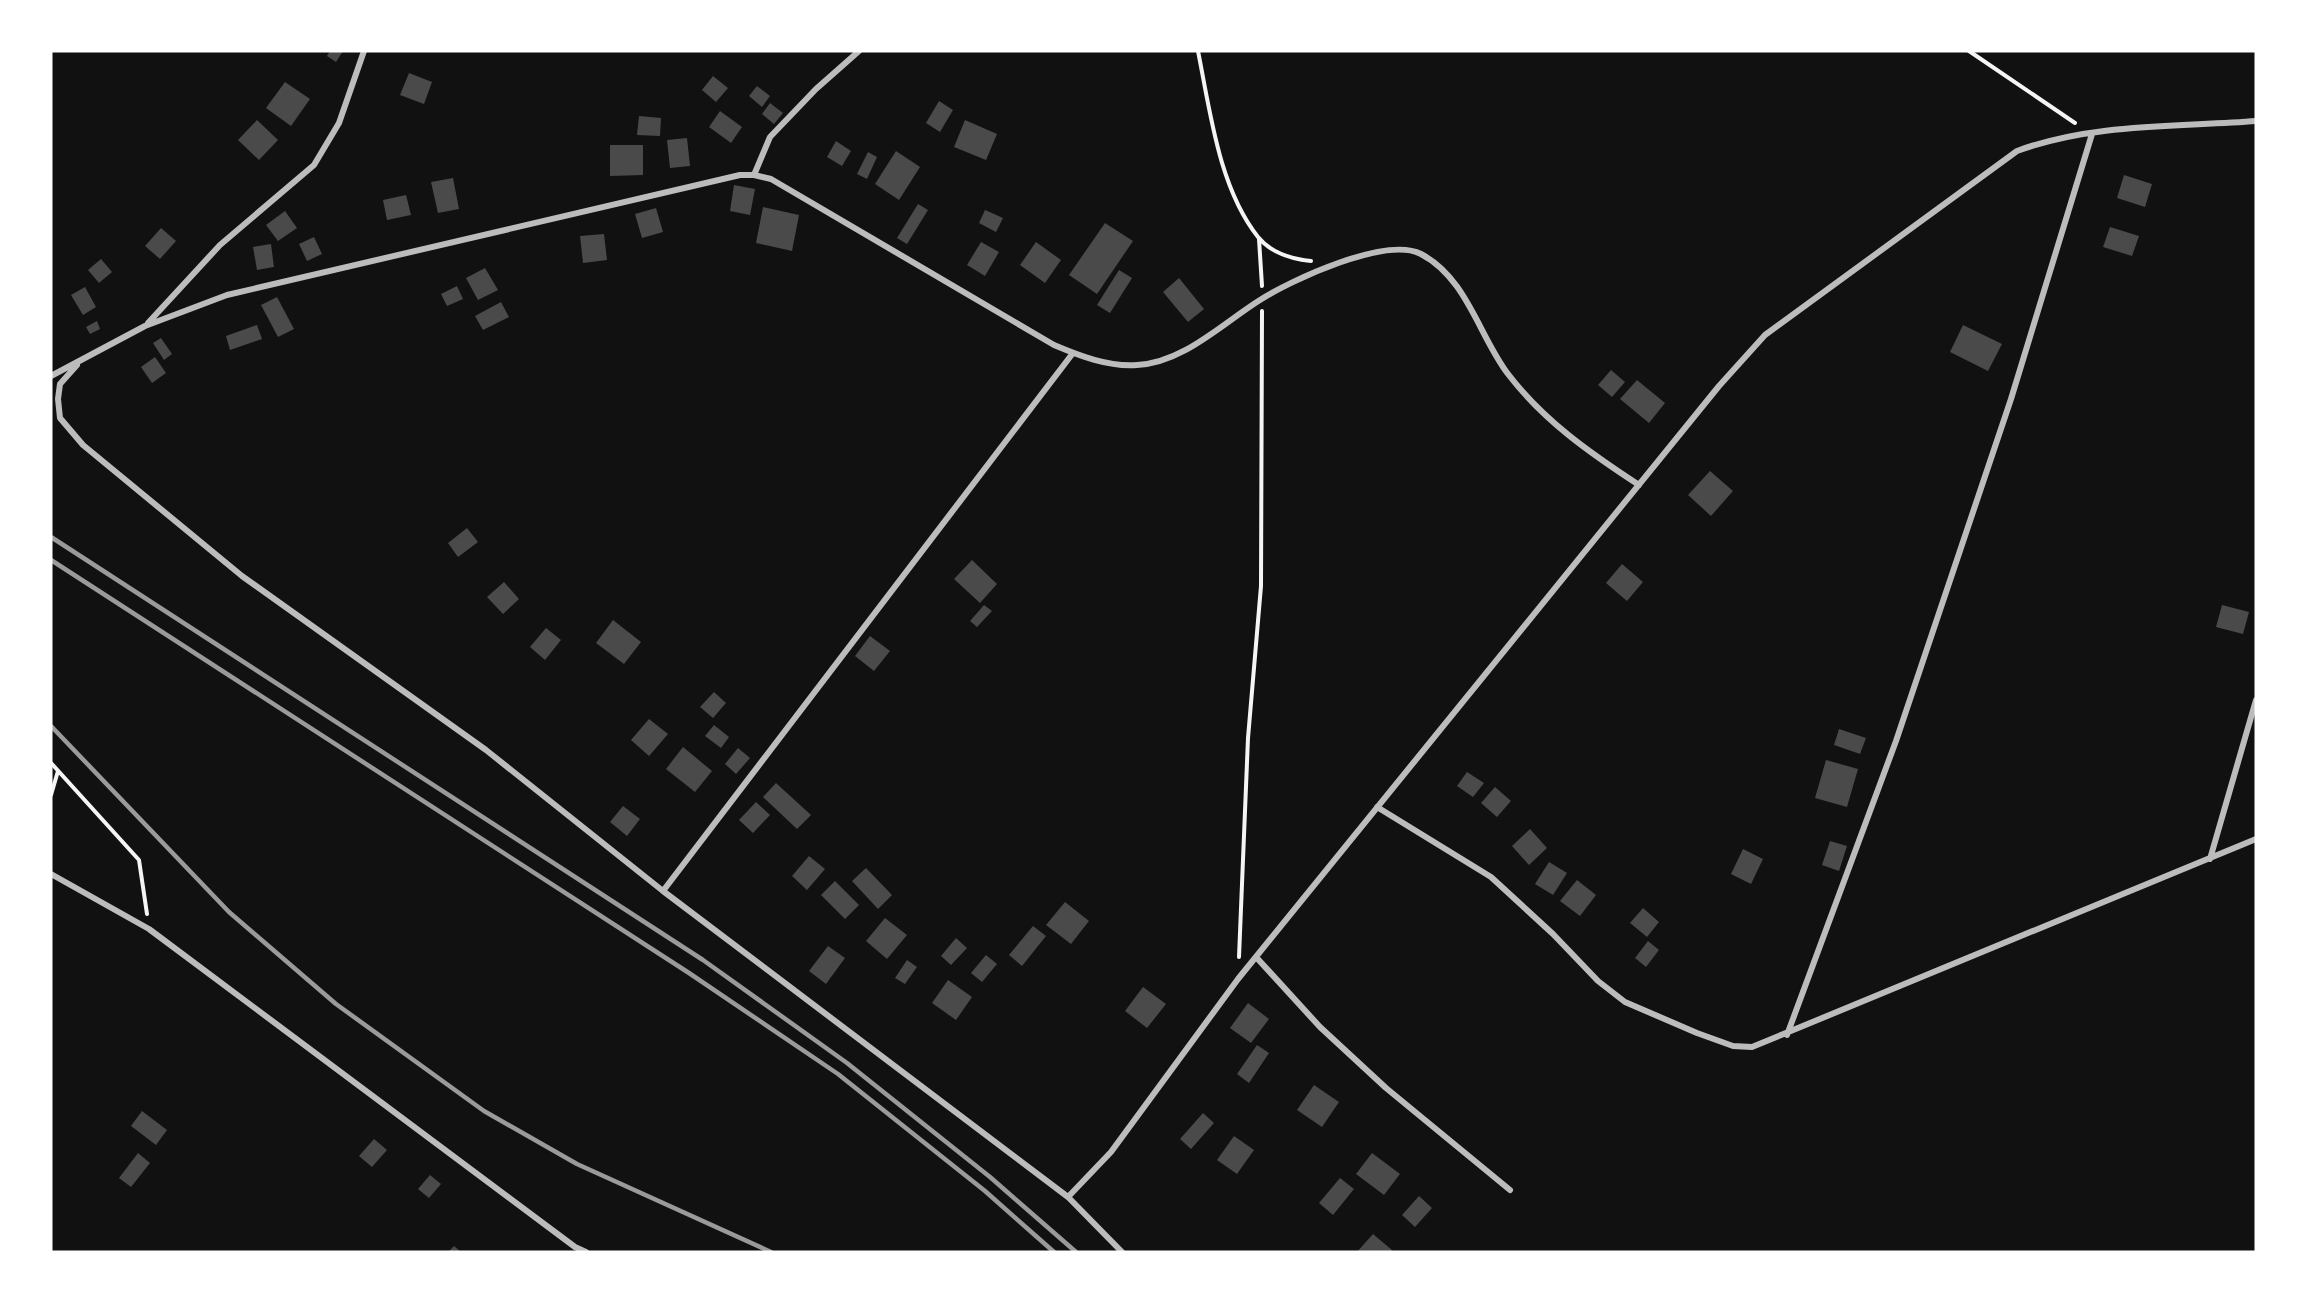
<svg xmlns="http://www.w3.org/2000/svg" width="2307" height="1303" font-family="'Golos Text',sans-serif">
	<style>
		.building { fill: #4a4a4a }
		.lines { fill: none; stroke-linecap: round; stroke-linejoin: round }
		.path { stroke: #f5f5f5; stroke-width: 4 }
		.minor { stroke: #bcbcbc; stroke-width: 6 }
		.rail { stroke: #9a9a9a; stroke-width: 4.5 }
	</style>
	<rect width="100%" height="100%" fill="#111"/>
	<path class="building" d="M330,51H343L336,62L327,56Z
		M409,73L432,82L424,104L400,95Z
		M713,76L728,88L716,102L702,90Z
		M285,82L310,99L291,126L266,108Z
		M757,86L770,96L762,107L749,96Z
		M939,101L953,110L940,132L926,123Z
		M770,103L783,113L774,124L762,114Z
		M720,111L742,127L731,143L709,127Z
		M639,116L661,118L660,136L637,135Z
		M257,120L278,140L259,160L238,140Z
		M965,120L997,134L986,160L954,147Z
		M687,138L690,166L670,168L667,140Z
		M836,141L851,151L842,166L827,157Z
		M610,145H643V175L610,176Z
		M896,151L920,167L899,200L875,184Z
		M868,152L877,157L867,179L857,174Z
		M2124,175L2152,184L2145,207L2117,198Z
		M453,178L459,209L438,213L431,182Z
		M734,185L755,189L750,215L730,211Z
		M406,195L411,215L387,220L383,200Z
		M918,204L928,210L907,244L897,238Z
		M763,207L799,215L792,251L756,243Z
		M656,208L663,232L642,238L635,214Z
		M985,210L1003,218L996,232L979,223Z
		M285,211L297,228L278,241L266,225Z
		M1105,223L1133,241L1097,294L1069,275Z
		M2110,227L2139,236L2132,256L2103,247Z
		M161,228L176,241L160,259L145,246Z
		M604,234L607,260L583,263L580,236Z
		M314,237L322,254L307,261L299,244Z
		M981,242L999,252L985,276L967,265Z
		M1036,242L1061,260L1045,283L1020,265Z
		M271,244L274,267L257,270L253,247Z
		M101,259L112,272L99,283L88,270Z
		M485,268L498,290L478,300L466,278Z
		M1119,270L1132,278L1110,313L1097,305Z
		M1179,278L1204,309L1188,322L1163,292Z
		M457,286L463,299L447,306L441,294Z
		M85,287L96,307L83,315L71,295Z
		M277,297L294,329L278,337L261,305Z
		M501,302L509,317L483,330L475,316Z
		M97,321L100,329L90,334L86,327Z
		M257,325L262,339L230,350L226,336Z
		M1963,325L2002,344L1988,371L1950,352Z
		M161,338L172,354L164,360L153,343Z
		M155,357L166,373L152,383L141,367Z
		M1611,370L1625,382L1612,397L1598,385Z
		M1637,380L1665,403L1649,423L1620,399Z
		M1710,471L1733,491L1711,516L1688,495Z
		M467,528L478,542L458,557L448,543Z
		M972,560L997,584L980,603L954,579Z
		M1622,564L1643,582L1627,601L1606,583Z
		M504,582L519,599L503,614L487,597Z
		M984,605L992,611L977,627L970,621Z
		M2222,605L2249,612L2243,634L2216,627Z
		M613,620L641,642L624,664L596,643Z
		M546,628L561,640L545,660L530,647Z
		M870,636L890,651L874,671L855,656Z
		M714,692L726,703L713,718L700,707Z
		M649,719L668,734L649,756L631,740Z
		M714,725L729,737L721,748L705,736Z
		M1839,729L1866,738L1860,754L1834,745Z
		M683,747L712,771L695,792L666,769Z
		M738,748L750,758L736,774L725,764Z
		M1826,760L1858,769L1847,807L1815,798Z
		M1467,772L1484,783L1473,797L1457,786Z
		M776,783L811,815L797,829L763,797Z
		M1495,787L1511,801L1497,817L1481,803Z
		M756,802L770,815L753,833L739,820Z
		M623,806L640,819L627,836L610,822Z
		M1530,829L1547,848L1529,865L1512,846Z
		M1830,841L1847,846L1839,871L1822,865Z
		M1743,849L1763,859L1751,884L1731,874Z
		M809,856L825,869L807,890L792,876Z
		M1549,862L1567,873L1553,895L1535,884Z
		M866,868L892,895L878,909L852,881Z
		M1577,880L1596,895L1580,916L1560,901Z
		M835,881L859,905L845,919L821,895Z
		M1065,902L1089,921L1071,944L1046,925Z
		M1643,908L1659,922L1647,937L1630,923Z
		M885,918L907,935L887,959L866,941Z
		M1033,926L1046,936L1022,966L1009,955Z
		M956,938L967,948L951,965L941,956Z
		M1648,941L1659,950L1646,967L1635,958Z
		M828,946L845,958L826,984L809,971Z
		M986,955L997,964L982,982L971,973Z
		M907,960L917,967L905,984L895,978Z
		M948,980L972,997L956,1020L932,1003Z
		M1143,987L1166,1004L1147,1028L1125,1011Z
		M1248,1003L1269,1019L1251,1043L1230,1028Z
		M1257,1045L1269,1053L1249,1083L1237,1074Z
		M1314,1085L1339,1102L1322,1127L1297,1110Z
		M142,1111L167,1130L156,1145L131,1126Z
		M1203,1113L1214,1123L1191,1149L1180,1139Z
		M1234,1136L1254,1150L1237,1174L1217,1160Z
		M374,1139L387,1150L372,1167L359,1156Z
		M138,1153L150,1163L131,1187L119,1178Z
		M1372,1153L1400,1174L1384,1195L1356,1174Z
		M430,1175L441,1184L429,1198L418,1189Z
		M1340,1178L1354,1189L1333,1215L1319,1203Z
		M1419,1196L1432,1208L1415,1227L1402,1215Z
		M1373,1234L1392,1250L1391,1252H1357Z
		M454,1246L461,1252H448Z"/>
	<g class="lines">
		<path class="path" d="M1198,51C1210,111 1219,188 1258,237C1271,253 1292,259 1311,261
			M1969,51L2075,123
			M1259,239L1262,286
			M51,763L139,860L147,914
			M51,795L58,771
			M1239,957L1248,738L1261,586L1262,311"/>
		<path class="minor" d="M754,175L770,137L816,89L859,51
			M148,323L220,245L314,165L339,123L364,51
			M77,365L60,384L58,399L60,418L83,445L242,576L486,750L663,891L1068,1197L1122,1252
			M51,376L145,326L227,295L740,175H754L771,179L1054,345C1080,356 1108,367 1137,365C1183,363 1223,323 1260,300C1291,280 1386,236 1421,254C1467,278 1479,336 1508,374C1544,421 1590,453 1639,485
			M1377,807L1491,877L1553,934L1598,981L1625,1002L1697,1033L1733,1046L1752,1047L2256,839
			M2210,859L2256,700
			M51,874L149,929L575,1247L586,1252
			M663,891L1073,353
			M1256,957L1320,1027L1386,1088L1510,1190
			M1787,1035L1896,741L2011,399L2092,134
			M1068,1197L1111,1152L1238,979L1719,386L1765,335L2017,151C2092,123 2178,127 2256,121"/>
		<path class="rail" d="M51,537L703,960L847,1063L990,1177L1076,1252
			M51,560L689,973L838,1074L985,1191L1054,1252
			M51,726L229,912L336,1004L484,1111L577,1164L771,1252"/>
	</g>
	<rect width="2307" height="1303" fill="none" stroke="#ffffff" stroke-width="105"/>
</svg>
